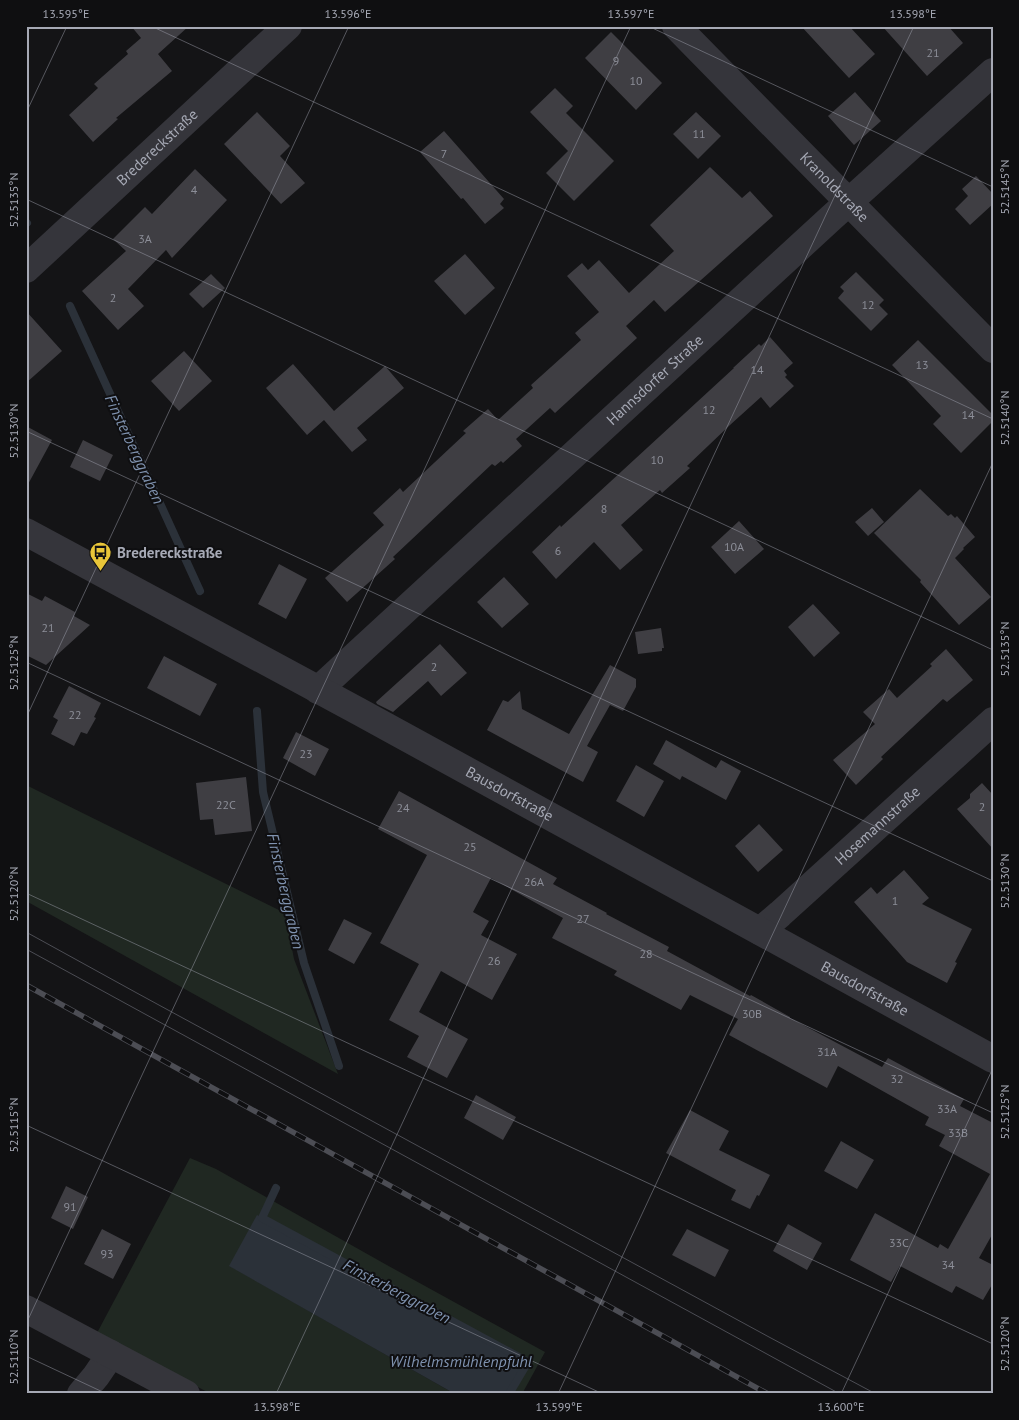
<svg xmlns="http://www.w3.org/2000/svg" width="1019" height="1420" font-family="'PT Sans',sans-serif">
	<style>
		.green { fill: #202822 }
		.water { fill: #2b3139 }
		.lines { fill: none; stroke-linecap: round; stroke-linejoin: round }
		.stream { stroke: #2b3139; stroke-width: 8 }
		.building { fill: #3f3e43 }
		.minor { stroke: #35353b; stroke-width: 28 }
		.tertiary { stroke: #35353b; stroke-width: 28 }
		.tram { stroke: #4c4d54; stroke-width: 1 }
		.rail-casing { stroke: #4c4d54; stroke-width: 5.5 }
		.rail { stroke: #0f0f11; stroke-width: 4; stroke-dasharray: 11; stroke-linecap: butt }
		.ticks { fill: none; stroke: #a6a9b5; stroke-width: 1; stroke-opacity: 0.45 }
		.labels { text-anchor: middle; stroke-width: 4; stroke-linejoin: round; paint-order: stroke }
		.number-label { font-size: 12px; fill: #8c8e98 }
		.street-label { font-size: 15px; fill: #a6a9b5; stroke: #0f0f11 }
		.poi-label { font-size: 15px; font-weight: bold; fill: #a6a9b5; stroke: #0f0f11; text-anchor: start }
		.water-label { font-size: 16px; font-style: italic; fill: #7f92af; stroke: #0f0f11 }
		.neatline { fill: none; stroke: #a6a9b5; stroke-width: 2 }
		.ticks-label { font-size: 12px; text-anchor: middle; fill: #a6a9b5 }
	</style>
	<rect width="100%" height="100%" fill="#141416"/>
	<path class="green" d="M26,785L285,913L294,959L338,1074L26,901Z
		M190,1158L216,1169L385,1264L545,1352L522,1394H509L528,1362L230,1266L455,1394H211L97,1333Z"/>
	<path class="water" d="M257,1215L528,1362L509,1394H455L229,1266Z"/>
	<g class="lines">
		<path class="stream" d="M26,222L27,223
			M70,306L200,591
			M257,711L263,792L304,963L339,1066
			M276,1188L262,1218L528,1362L509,1394"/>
	</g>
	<path class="building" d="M131,26H189L158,54L172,71L116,118L118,119L93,142L69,115L98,88L94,84L128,54L126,51L141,38Z
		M801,26H849L875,54L849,78Z
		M882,26H948L963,43L927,76Z
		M611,32L662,83L636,110L585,58Z
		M555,88L573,106L566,113L614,161L574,201L546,173L568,151L530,112Z
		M855,92L881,121L854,145L828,116Z
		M257,112L290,146L280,156L305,183L281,204L224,144Z
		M696,112L721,136L698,159L673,134Z
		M444,131L504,199L500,204L504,208L485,224L463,198L461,199L420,152Z
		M710,167L742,198L750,191L773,216L665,312L654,300L626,326L637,338L555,413L550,408L516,439L522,446L503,463L501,461L495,466L492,464L393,557L395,559L347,602L325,578L384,525L373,513L400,488L403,492L466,433L463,431L488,409L498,420L533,388L531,385L581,340L575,333L599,312L567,276L582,263L588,270L599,260L629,293L674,251L650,225Z
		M195,169L227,200L172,258L166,250L128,289L144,306L118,330L82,291L126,251L113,239L145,207L152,214Z
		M976,176L993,194V204L970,225L955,209L968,196L962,189Z
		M465,254L495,288L465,315L434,281Z
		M856,272L884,300L879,305L888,314L871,331L838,298L844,291L840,287Z
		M211,274L225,288L203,308L189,294Z
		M26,311L62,351L26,383Z
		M770,337L793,363L784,371L787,375L785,377L794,386L770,408L761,397L730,425L687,466L690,468L662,493L660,490L621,525L643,550L620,570L594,542L556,579L532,552L560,525L561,527L610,482L734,368H733L759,344L761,346Z
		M918,340L993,415V421L961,453L933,424L941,416L892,365Z
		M184,351L212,381L179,411L151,381Z
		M293,364L334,411L385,366L404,388L357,428L367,440L352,452L324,420L307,435L266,388Z
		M26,426L52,440L26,488Z
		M83,440L113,455L100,481L70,467Z
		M920,489L948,516L951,514L955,518L957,516L975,537L963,548L964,549L955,558L991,597L959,625L920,582L921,580L874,533Z
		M872,508L884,522L868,536L855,522Z
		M739,521L764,549L735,574L711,547Z
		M279,564L307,579L286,619L258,604Z
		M504,577L529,604L502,628L477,602Z
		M26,593L42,601L45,596L75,612L74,616L90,625L46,665L26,655Z
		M813,604L840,633L814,657L788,627Z
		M661,628L664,648H662V651L638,654L635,632Z
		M440,644L467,673L441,696L428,681L393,712L377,704L376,702Z
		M946,649L973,680L947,702L943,699L881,757L883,759L856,785L833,760L875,724L863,712L889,689L897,698L932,666L930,664Z
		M164,656L217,684L200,716L147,688Z
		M610,665L636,679V687L623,711L610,705L587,746L598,752L583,782L487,730L503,700L508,702L520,691L522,709L569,734Z
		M69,686L101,703L94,717L96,718L87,734L81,732L74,746L51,734L58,720L53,717Z
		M296,732L329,749L315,776L283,758Z
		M666,740L716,768L721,760L741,771L726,800L682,776L680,780L653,764Z
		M636,765L664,781L644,817L616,801Z
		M246,777L252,831L215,835L213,819L200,820L196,783Z
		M982,783L993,795V849L957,809L970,798V794Z
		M399,791L557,878L553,884L607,913L606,914L669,947L667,951L750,996L751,995L790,1017V1018L882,1067L888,1058L964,1099L960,1106L993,1123V1233L979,1258L993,1265V1283L983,1300L956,1286L952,1293L900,1266L891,1282L850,1260L875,1213L938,1248L940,1244L948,1249L990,1174L939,1146L945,1135L925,1125L929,1117L838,1066L827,1088L729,1035L738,1019L690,995L681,1010L614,975L617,971L552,938L563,918L491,878L473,912L489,921L481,935L517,954L492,1000L441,971L419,1012L468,1039L447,1078L407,1057L419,1036L389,1020L419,964L380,943L427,855L378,829Z
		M759,824L783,850L758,872L735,846Z
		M904,870L929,898L922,904L972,929L955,962L957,963L947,983L907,962L854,902L871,887L877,894Z
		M344,919L372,933L354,964L328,950Z
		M476,1095L516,1117L503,1140L464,1118Z
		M690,1110L729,1131L719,1150L770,1175L759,1196L757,1195L750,1209L731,1200L736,1190L666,1153Z
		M841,1141L874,1160L857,1189L824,1171Z
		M66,1186L88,1197L73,1229L51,1218Z
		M788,1224L822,1243L807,1270L773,1251Z
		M102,1229L131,1244L113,1279L84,1264Z
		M687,1229L729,1250L715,1277L672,1255Z"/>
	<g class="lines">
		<g class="minor">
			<path id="s1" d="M676,26L993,349"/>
			<path id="s2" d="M26,269L288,26"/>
			<path id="s3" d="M318,690L831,218L993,72"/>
			<path id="s4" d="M760,931L780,914L993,721"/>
			<path d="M81,1394L96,1376L111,1354"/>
		</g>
		<g class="tertiary">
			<path id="s5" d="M26,532L358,711L993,1059"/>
			<path d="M26,1309L186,1394"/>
		</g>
		<path class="tram" d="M26,932L135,992L769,1337L876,1394
			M26,949L840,1394"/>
		<defs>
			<path id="rail" d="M26,985L768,1394"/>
		</defs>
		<use href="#rail" class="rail-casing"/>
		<use href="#rail" class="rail"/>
	</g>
	<path class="ticks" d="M151,26L993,419M648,26L993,187M26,113L67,26M26,199L993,650M26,431L993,881M26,662L993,1113M26,718L349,26M26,893L993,1344M26,1125L603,1394M26,1324L631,26M26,1356L107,1394M276,1394L914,26M558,1394L993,462M841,1394L993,1068"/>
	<defs>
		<symbol id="bus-pin" viewBox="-11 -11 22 30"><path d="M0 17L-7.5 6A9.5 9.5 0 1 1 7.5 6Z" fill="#e9c639" stroke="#0f0f11"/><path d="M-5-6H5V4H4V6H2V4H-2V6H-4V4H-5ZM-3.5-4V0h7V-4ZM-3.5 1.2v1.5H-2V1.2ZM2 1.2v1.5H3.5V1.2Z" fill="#111"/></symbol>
	</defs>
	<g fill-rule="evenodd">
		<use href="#bus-pin" x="88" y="540" width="25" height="34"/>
	</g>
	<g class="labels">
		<g class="number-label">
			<text x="933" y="57">21</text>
			<text x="616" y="65">9</text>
			<text x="636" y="85">10</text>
			<text x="699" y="138">11</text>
			<text x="444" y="158">7</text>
			<text x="194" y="194">4</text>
			<text x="145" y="243">3A</text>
			<text x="113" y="302">2</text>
			<text x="868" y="309">12</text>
			<text x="922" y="369">13</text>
			<text x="757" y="374">14</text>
			<text x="709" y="414">12</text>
			<text x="968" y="419">14</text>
			<text x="657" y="464">10</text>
			<text x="604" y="513">8</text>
			<text x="734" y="551">10A</text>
			<text x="558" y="555">6</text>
			<text x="48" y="632">21</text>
			<text x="434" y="671">2</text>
			<text x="75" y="719">22</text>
			<text x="306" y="758">23</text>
			<text x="226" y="809">22C</text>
			<text x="982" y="811">2</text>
			<text x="403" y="812">24</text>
			<text x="470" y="851">25</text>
			<text x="534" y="886">26A</text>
			<text x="895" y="905">1</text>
			<text x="583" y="923">27</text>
			<text x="646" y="958">28</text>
			<text x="494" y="965">26</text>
			<text x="752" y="1018">30B</text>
			<text x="827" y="1056">31A</text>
			<text x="897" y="1083">32</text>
			<text x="947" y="1113">33A</text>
			<text x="958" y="1137">33B</text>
			<text x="70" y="1211">91</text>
			<text x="899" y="1247">33C</text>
			<text x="107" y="1258">93</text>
			<text x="948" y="1269">34</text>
		</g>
		<g class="street-label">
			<text dy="5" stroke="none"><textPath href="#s2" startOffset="179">Bredereckstraße</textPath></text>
			<text dy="5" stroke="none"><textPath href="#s1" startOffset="226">Kranoldstraße</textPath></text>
			<text dy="5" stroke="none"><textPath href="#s3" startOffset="458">Hannsdorfer Straße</textPath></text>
			<text dy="5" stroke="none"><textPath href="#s5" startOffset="550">Bausdorfstraße</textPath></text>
			<text dy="5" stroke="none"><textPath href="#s4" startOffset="158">Hosemannstraße</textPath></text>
			<text dy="5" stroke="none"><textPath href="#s5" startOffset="955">Bausdorfstraße</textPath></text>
		</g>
		<g class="poi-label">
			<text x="117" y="558">Bredereckstraße</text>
		</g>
		<g class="water-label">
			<text transform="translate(135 449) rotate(65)" y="6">Finsterberggraben</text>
			<text transform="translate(286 891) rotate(77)" y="6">Finsterberggraben</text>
			<text transform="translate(397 1291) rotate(28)" y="6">Finsterberggraben</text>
			<text x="461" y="1367">Wilhelmsmühlenpfuhl</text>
		</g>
	</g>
	<rect width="1019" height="1420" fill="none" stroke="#0f0f11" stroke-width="55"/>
	<rect x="28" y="28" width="964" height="1364" class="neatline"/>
	<g class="ticks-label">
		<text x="66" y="18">13.595°E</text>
		<text x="348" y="18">13.596°E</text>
		<text x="631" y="18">13.597°E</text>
		<text x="913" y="18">13.598°E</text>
		<text transform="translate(1005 187) rotate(-90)" y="4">52.5145°N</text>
		<text transform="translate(14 200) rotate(-90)" y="4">52.5135°N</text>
		<text transform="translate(1005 418) rotate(-90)" y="4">52.5140°N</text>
		<text transform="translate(14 431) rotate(-90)" y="4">52.5130°N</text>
		<text transform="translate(1005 649) rotate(-90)" y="4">52.5135°N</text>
		<text transform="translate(14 663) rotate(-90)" y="4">52.5125°N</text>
		<text transform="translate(1005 881) rotate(-90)" y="4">52.5130°N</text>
		<text transform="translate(14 894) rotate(-90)" y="4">52.5120°N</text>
		<text transform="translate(1005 1112) rotate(-90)" y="4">52.5125°N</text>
		<text transform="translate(14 1125) rotate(-90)" y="4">52.5115°N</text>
		<text transform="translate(1005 1344) rotate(-90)" y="4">52.5120°N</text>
		<text transform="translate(14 1357) rotate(-90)" y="4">52.5110°N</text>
		<text x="277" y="1411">13.598°E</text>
		<text x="559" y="1411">13.599°E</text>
		<text x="841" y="1411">13.600°E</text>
	</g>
</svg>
